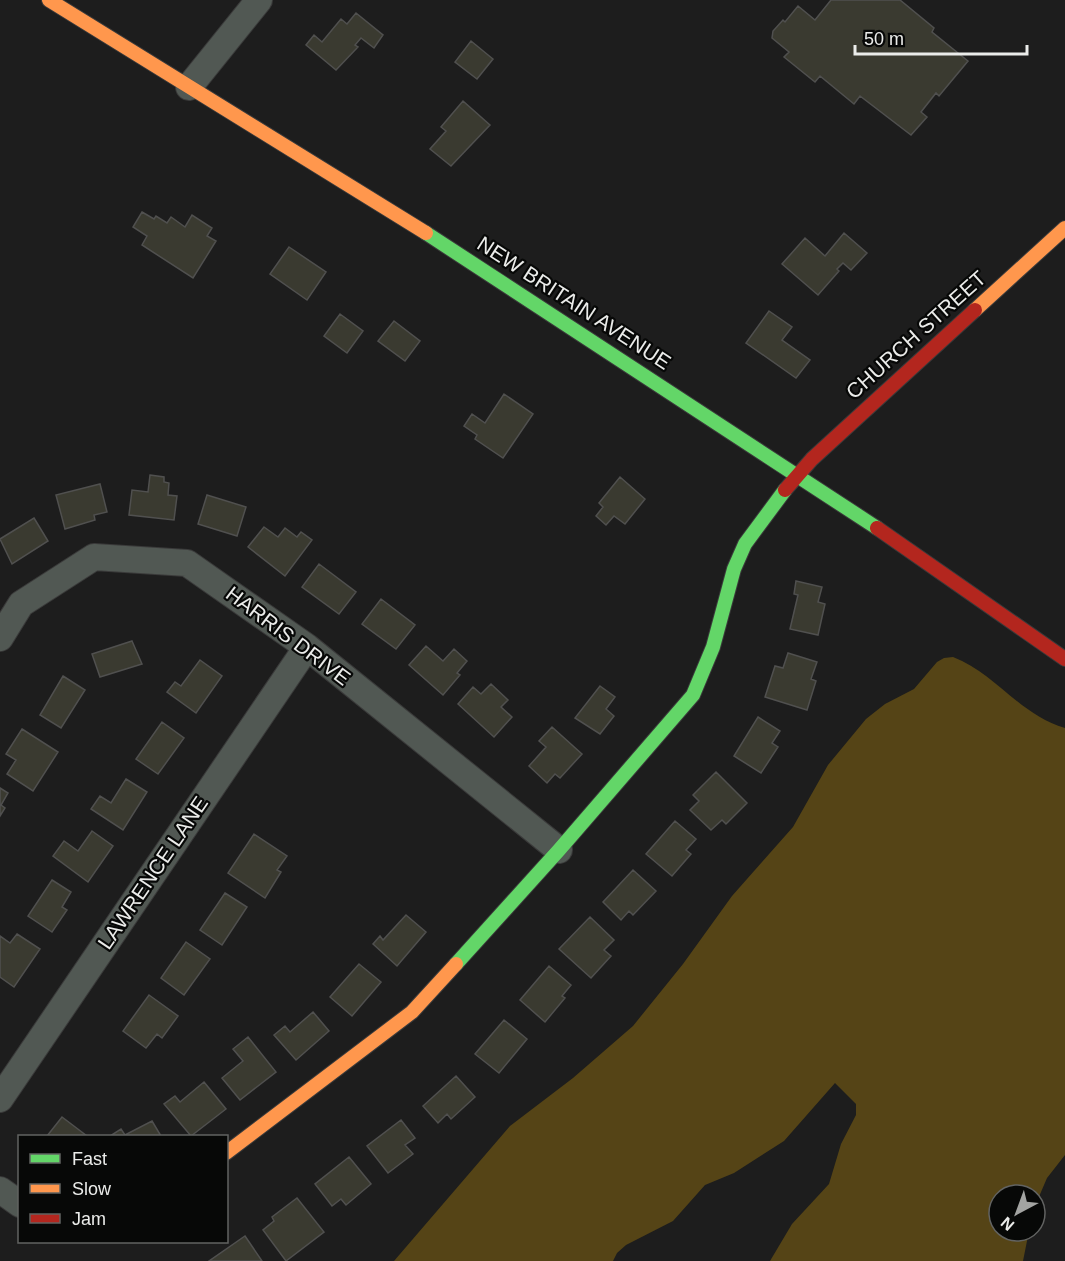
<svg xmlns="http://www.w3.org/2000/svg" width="1065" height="1261" font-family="Arial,sans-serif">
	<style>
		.forest { fill: #554416 }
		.building { fill: #3a3a30; stroke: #50504f; stroke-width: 1.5 }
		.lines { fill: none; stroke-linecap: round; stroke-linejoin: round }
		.street-casing { stroke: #3a3a3a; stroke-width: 28 }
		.fast-casing { stroke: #3a3a3a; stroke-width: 16 }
		.slow-casing { stroke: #3a3a3a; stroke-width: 16 }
		.jam-casing { stroke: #3a3a3a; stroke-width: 16 }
		.street { stroke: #515853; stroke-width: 26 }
		.fast { stroke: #63d668; stroke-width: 14 }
		.slow { stroke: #ff974d; stroke-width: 14 }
		.jam { stroke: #b3261e; stroke-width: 14 }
		.labels { text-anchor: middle; stroke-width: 4.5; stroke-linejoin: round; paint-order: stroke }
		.street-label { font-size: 21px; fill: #ebecea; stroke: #070807 }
	</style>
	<rect width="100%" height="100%" fill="#1d1d1d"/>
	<path class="forest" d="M953,657C995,673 1021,716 1065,728V1155L1047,1178L1035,1206V1195H999V1231H1029L1023,1261H770L792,1224L829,1184L841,1144L856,1115V1104L835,1083L784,1141L734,1173L705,1185L673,1221L626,1245L617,1253L613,1261H394L510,1126L573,1078L633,1026L683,964L732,896L793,827L828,765L866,719L885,704L914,689L937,662L944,658Z"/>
	<path class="building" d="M831,0H900L934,28L932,32L968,61L939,96L936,93L921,112L927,117L911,135L860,96L854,104L820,76L815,82L784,57L789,52L772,38L773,31L783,20L785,22L798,6L815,20Z
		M356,13L383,35L374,48L361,38L355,45L358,47L336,70L306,45L314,35L322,42L341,19L347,24Z
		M471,41L493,59L477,79L455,62Z
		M463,101L490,125L451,166L430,149L446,131L441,127Z
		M142,212L154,219L156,216L167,223L171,217L185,227L192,215L212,228L207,236L216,241L193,278L142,245L147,236L133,227Z
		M844,233L867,253L851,270L843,263L837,269L839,271L818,295L782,264L805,238L825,256Z
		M289,247L326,272L307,300L270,274Z
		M769,311L792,327L782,340L810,360L796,378L746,343Z
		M340,314L363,331L347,353L324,336Z
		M394,321L420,341L405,361L378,341Z
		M504,394L533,414L503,458L475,439L477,435L464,426L472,414L485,423Z
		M150,475L164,477V482L169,483L168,495L177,496L174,520L129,515L132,490L148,492Z
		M620,477L645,499L625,524L614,516L606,525L596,516L603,507L599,503Z
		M100,484L107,512L94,515L95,520L65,529L56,495Z
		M207,495L246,507L237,536L198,524Z
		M34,518L48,541L12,564L0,539Z
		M264,527L278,537L285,528L297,537L301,532L312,540L285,576L248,547Z
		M319,564L356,592L339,614L302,587Z
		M796,581L822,587L818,602L825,604L818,635L790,629L798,595L794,594Z
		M381,599L415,625L396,649L362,624Z
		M132,641L142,664L100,677L92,654Z
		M426,646L443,661L454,649L467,661L457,673L460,675L443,695L409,665Z
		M788,653L817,662L811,679L816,681L807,710L765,697L775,666L783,668Z
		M200,660L222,676L196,713L167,692L175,682L181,686Z
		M63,676L85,690L61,728L40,715Z
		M491,684L508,700L501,707L512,717L494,737L458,704L473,687L481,694Z
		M600,686L615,697L606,709L614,716L600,734L575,718Z
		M758,717L780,731L772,743L778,747L761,773L734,756Z
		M162,722L184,738L158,774L136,759Z
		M552,727L582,754L560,778L555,774L547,783L529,766L546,747L539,741Z
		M22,729L58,752L33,791L7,774L16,760L6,754Z
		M716,772L747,803L726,824L722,820L711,830L690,810L699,801L693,795Z
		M126,779L147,792L123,830L91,809L100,796L111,803Z
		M0,788L8,793L1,805L5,808L0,816Z
		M675,821L696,839L686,850L691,854L672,876L646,854Z
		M92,831L113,846L88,882L53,856L64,841L78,851Z
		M254,834L287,856L277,870L281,872L265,898L228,873Z
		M633,870L656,891L633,915L629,911L621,920L603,902Z
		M52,880L71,892L62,907L67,910L52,932L28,916Z
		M225,893L247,907L222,945L200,930Z
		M406,915L426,932L397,966L373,944L380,936L383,940Z
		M590,917L614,940L604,950L611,956L591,978L559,949Z
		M17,934L40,949L14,987L0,977V936L10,943Z
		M186,942L210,959L184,995L161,978Z
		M359,964L381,982L352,1016L330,997Z
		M549,966L571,985L562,996L565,998L545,1022L520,1000Z
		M149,995L178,1016L162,1038L157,1034L146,1048L123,1031Z
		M313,1012L329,1031L296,1060L274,1035L285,1026L290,1032Z
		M504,1020L527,1039L499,1073L475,1054Z
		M248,1037L276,1072L240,1100L222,1078L243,1061L233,1049Z
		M456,1076L475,1097L451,1119L447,1114L438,1123L423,1106Z
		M204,1082L226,1109L191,1136L164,1104L175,1096L180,1102Z
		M62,1117L87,1136H47Z
		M401,1120L415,1138L405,1145L413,1154L388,1173L367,1146Z
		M152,1121L161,1136H110L121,1129L125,1135Z
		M349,1157L371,1184L346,1205L341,1199L332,1206L315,1184Z
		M297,1198L324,1232L286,1261L263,1230L274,1221L272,1217Z
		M245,1236L262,1261H209Z"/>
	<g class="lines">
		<defs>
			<path id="street" d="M189,87L259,0
				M0,638L21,604L94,557L187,563L307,647L559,850
				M0,1099L307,647
				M0,1190L20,1204"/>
			<path id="fast" d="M426,233L877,528
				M456,964L559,850L693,695L713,647L734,569L745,544L785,490"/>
			<path id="slow" d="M49,0L426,233
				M975,310L1065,228
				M226,1153L412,1012L456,964"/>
			<path id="jam" d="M785,490L812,459L975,310
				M877,528L1065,659"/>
		</defs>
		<use href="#street" class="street-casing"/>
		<use href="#fast" class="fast-casing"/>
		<use href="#slow" class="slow-casing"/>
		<use href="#jam" class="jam-casing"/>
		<use href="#street" class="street"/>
		<use href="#fast" class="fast"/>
		<use href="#slow" class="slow"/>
		<use href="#jam" class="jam"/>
	</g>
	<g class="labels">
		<g class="street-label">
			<text transform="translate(574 303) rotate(33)" y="7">NEW BRITAIN AVENUE</text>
			<text transform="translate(916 335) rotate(-42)" y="7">CHURCH STREET</text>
			<text transform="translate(288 636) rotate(37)" y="7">HARRIS DRIVE</text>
			<text transform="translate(153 873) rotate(-56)" y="7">LAWRENCE LANE</text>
		</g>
	</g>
	<rect x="18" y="1135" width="210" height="108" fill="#070807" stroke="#626362" stroke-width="1.5"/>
	<rect x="30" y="1154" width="30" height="9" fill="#63d668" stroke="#626362" stroke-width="1.5"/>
	<text x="72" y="1165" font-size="18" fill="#ebecea">Fast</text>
	<rect x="30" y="1184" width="30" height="9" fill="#ff974d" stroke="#626362" stroke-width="1.5"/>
	<text x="72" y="1195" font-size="18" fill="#ebecea">Slow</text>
	<rect x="30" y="1214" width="30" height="9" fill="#b3261e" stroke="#626362" stroke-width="1.5"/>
	<text x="72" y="1225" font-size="18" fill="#ebecea">Jam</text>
	<g transform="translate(1017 1213) rotate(221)"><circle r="28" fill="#070807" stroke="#626362" stroke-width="1.5"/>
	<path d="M0-4.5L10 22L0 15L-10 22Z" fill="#a3a4a2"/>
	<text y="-9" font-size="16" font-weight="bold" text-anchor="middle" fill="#ebecea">N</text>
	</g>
	<path d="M855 45v9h172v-9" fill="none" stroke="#ebecea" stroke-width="3"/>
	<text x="864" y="45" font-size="18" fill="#ebecea" stroke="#070807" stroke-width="4.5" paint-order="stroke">50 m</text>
</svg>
